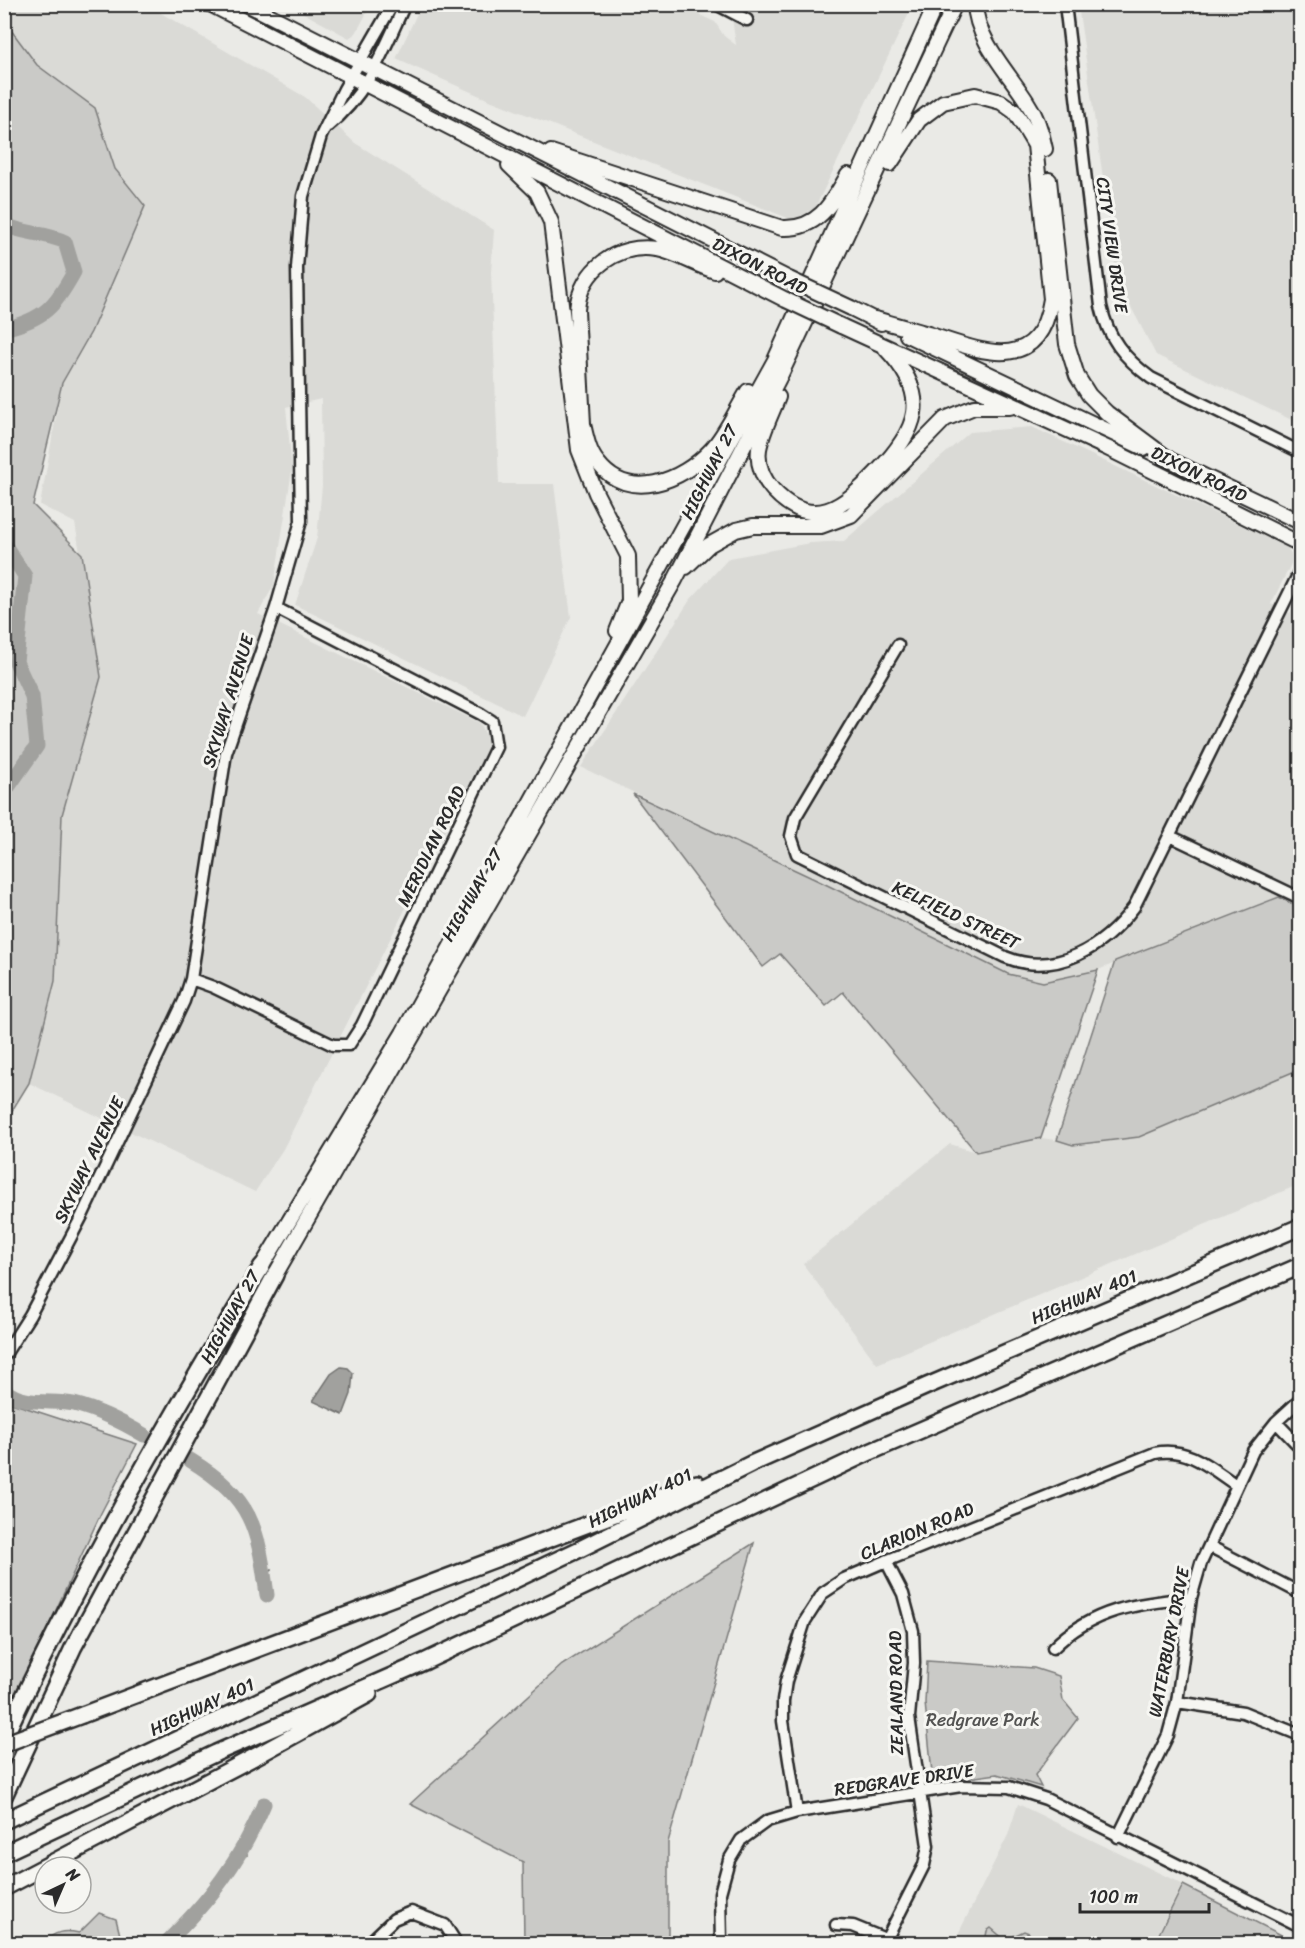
<svg xmlns="http://www.w3.org/2000/svg" width="1305" height="1948" font-family="Sriracha,sans-serif">
	<style>
		.built { fill: #dadad6 }
		.green { fill: #cacac7; stroke: #7a7a79; stroke-width: 1.5 }
		.water { fill: #a1a19e; stroke: #727270; stroke-width: 1.5 }
		.lines { fill: none; stroke-linecap: round; stroke-linejoin: round }
		.stream { stroke: #727270; stroke-width: 2 }
		.river { stroke: #a1a19e; stroke-width: 15 }
		.minor-casing { stroke: #2b2b2b; stroke-width: 15 }
		.major-casing { stroke: #2b2b2b; stroke-width: 18 }
		.highway-casing { stroke: #2b2b2b; stroke-width: 20 }
		.minor { stroke: #f6f6f2; stroke-width: 10 }
		.major { stroke: #f6f6f2; stroke-width: 14 }
		.highway { stroke: #f6f6f2; stroke-width: 15 }
		.major-bridge-casing { stroke: #2b2b2b; stroke-width: 18; stroke-linecap: butt }
		.highway-bridge-casing { stroke: #2b2b2b; stroke-width: 20; stroke-linecap: butt }
		.major-bridge { stroke: #f6f6f2; stroke-width: 14 }
		.highway-bridge { stroke: #f6f6f2; stroke-width: 15 }
		.labels { text-anchor: middle; stroke-width: 6; stroke-linejoin: round; paint-order: stroke }
		.street-label { font-size: 18px; fill: #2b2b2b; stroke: #f6f6f2 }
		.park-label { font-size: 18px; fill: #535352; stroke: #f6f6f2 }
	</style>
	<rect width="100%" height="100%" fill="#eaeae6"/>
	<filter id="ink" filterUnits="userSpaceOnUse"><feTurbulence type="fractalNoise" baseFrequency=".0167" numOctaves="2"/><feDisplacementMap in="SourceGraphic" scale="12" xChannelSelector="R" yChannelSelector="G"/><feConvolveMatrix kernelMatrix="1 2 1 2 8 2 1 2 1" color-interpolation-filters="sRGB"/></filter>
	<g filter="url(#ink)">
		<path class="built" d="M11,5H147L305,97L355,143L494,230L491,272L499,484H554L571,617L523,716L295,605L317,538L322,486L321,399L286,407L292,470L274,585L258,614L480,723L490,743L283,1149L255,1192L29,1083L55,981L62,815L101,677L75,523L40,505L62,383L91,332L145,206L115,169L95,108L37,65L5,22V11Z
			M289,5H371L356,33L349,38Z
			M421,5H678L715,22L724,36L736,45L730,5H913L815,208L793,220L487,99L396,59Z
			M1078,5H1300V424L1156,355L1118,282Z
			M1032,427L1287,547L1294,558L1271,604L1290,613L1300,591V888L1098,970L1043,982L1008,974L581,767L690,600L729,558L810,543L844,541L970,432Z
			M1300,1069V1184L877,1364L803,1264L950,1144L976,1152L1041,1138L1057,1140L1073,1145L1139,1137Z
			M1018,1804L1182,1884L1153,1943L953,1944L1008,1835Z"/>
		<path class="green" d="M5,22L37,65L95,108L115,169L145,206L91,332L62,383L33,505L82,554L101,677L62,815L55,981L29,1083L5,1122Z
			M633,794L825,884L1008,974L1043,982L1098,970L1041,1138L976,1152L843,992L826,1006L780,954L763,967Z
			M1279,897L1300,908V1069L1139,1137L1073,1145L1057,1140L1115,961Z
			M5,1401L137,1444L101,1513L5,1720Z
			M754,1543L668,1842V1943H524L523,1862L410,1804L562,1665Z
			M927,1661L1034,1668L1059,1676L1063,1700L1078,1718L1035,1775L1041,1787L997,1774L933,1783L925,1703Z
			M1183,1885L1297,1943L1154,1944Z
			M99,1913L116,1919L122,1943H44C54,1931 64,1930 79,1933Z
			M991,1928L1005,1940L1024,1931L1029,1933V1942L996,1943L986,1936L987,1931Z"/>
		<path class="water" d="M341,1367L348,1368L353,1373L351,1394L343,1415L313,1401L331,1374Z"/>
		<g class="lines">
			<path class="stream" d="M265,1575L272,1570
				M239,1857L247,1855"/>
			<path class="river" d="M4,224C21,234 45,232 65,242L74,272C55,307 44,319 4,329
				M4,544L25,576L16,662L32,696L37,746L4,793
				M4,1390C25,1407 51,1399 74,1404C98,1410 122,1422 144,1435
				M190,1460C252,1498 258,1527 267,1595
				M165,1944C210,1900 240,1862 264,1804"/>
			<defs>
				<path id="minor" d="M716,4L747,20
					M1065,4L1101,306C1108,338 1124,358 1151,378L1300,452
					M328,126C368,94 384,49 405,4
					M898,645L795,818L791,836L797,854L1005,957C1056,978 1104,947 1134,907L1300,571
					M1170,836L1300,898
					M191,979L213,987L333,1045H349L362,1025L496,747L492,721L481,714L276,608
					M4,1356L30,1315L82,1216L184,1001L191,979L226,753L276,608L301,521L297,268L303,196L321,136L344,89L393,4
					M1276,1422L1300,1447
					M1209,1546L1300,1593
					M1053,1648C1092,1609 1138,1603 1191,1598
					M1177,1702L1243,1712L1300,1735
					M797,1812L783,1721V1701L786,1681L805,1621L823,1593L844,1579L886,1561L1155,1453C1187,1446 1211,1468 1236,1485
					M1118,1837L1168,1735L1177,1702L1191,1598L1201,1563L1253,1451L1276,1422L1300,1400
					M836,1925L853,1926L885,1939
					M368,1944L394,1919L411,1912L445,1925L457,1944
					M721,1944L720,1893L729,1860L741,1840L767,1821L797,1812L961,1786L1009,1787L1046,1799L1300,1926
					M884,1944L924,1865L928,1846L909,1717L914,1663L913,1631L903,1594L886,1561"/>
				<path id="major" d="M210,4L786,300
					M247,4L789,279
					M975,4C976,40 1009,73 1027,102C1036,115 1042,133 1045,149
					M551,152L782,228C818,230 832,203 848,175
					M509,165L537,192L551,222L579,450L596,493L628,556L629,601L617,631
					M1049,180L1067,344L1077,376L1089,395L1107,413L1170,460
					M715,271C696,265 677,253 657,249C618,243 580,269 577,310L583,424C586,437 589,453 598,463C629,503 682,481 711,450C726,434 736,410 748,391
					M851,308L881,323
					M875,319C892,324 910,329 928,334C978,350 1039,378 1051,299L1035,145L1015,112L1001,102L975,95L943,102L919,120L890,164
					M841,326L1107,448L1300,544
					M907,335L1144,448
					M778,397C772,413 762,432 759,449C757,464 763,479 773,490C813,533 844,506 876,473C918,430 932,397 886,349
					M1164,457L1300,522
					M686,567L709,545L736,530L753,526H821L851,515L945,419L974,407H1010
					M262,1266L403,1033L775,360L936,4
					M275,1275L675,580L781,374L955,4"/>
				<path id="highway" d="M82,1715L697,1483
					M4,1738C80,1575 168,1419 262,1266
					M4,1796L73,1648L275,1275
					M4,1821L578,1550L751,1464L927,1386L1300,1227
					M4,1853L216,1753L426,1661L870,1452L1300,1266
					M4,1888L260,1754L369,1694"/>
			</defs>
			<use href="#minor" class="minor-casing"/>
			<use href="#major" class="major-casing"/>
			<use href="#highway" class="highway-casing"/>
			<use href="#minor" class="minor"/>
			<use href="#major" class="major"/>
			<use href="#highway" class="highway"/>
			<defs>
				<path id="major-bridge" d="M789,279L851,308
					M786,300L841,326"/>
				<path id="highway-bridge" d="M4,1744L82,1715"/>
			</defs>
			<use href="#major-bridge" class="major-bridge-casing"/>
			<use href="#highway-bridge" class="highway-bridge-casing"/>
			<use href="#major-bridge" class="major-bridge"/>
			<use href="#highway-bridge" class="highway-bridge"/>
		</g>
	</g>
	<g class="labels">
		<g class="street-label">
			<text transform="translate(1112 245) rotate(82)" y="6">CITY VIEW DRIVE</text>
			<text transform="translate(760 266) rotate(27)" y="6">DIXON ROAD</text>
			<text transform="translate(709 472) rotate(-63)" y="6">HIGHWAY 27</text>
			<text transform="translate(1199 474) rotate(26)" y="6">DIXON ROAD</text>
			<text transform="translate(228 701) rotate(-73)" y="6">SKYWAY AVENUE</text>
			<text transform="translate(431 846) rotate(-64)" y="6">MERIDIAN ROAD</text>
			<text transform="translate(472 895) rotate(-60)" y="6">HIGHWAY 27</text>
			<text transform="translate(956 915) rotate(25)" y="6">KELFIELD STREET</text>
			<text transform="translate(89 1160) rotate(-64)" y="6">SKYWAY AVENUE</text>
			<text transform="translate(1084 1297) rotate(-23)" y="6">HIGHWAY 401</text>
			<text transform="translate(230 1317) rotate(-61)" y="6">HIGHWAY 27</text>
			<text transform="translate(640 1498) rotate(-26)" y="6">HIGHWAY 401</text>
			<text transform="translate(917 1531) rotate(-23)" y="6">CLARION ROAD</text>
			<text transform="translate(1169 1642) rotate(-79)" y="6">WATERBURY DRIVE</text>
			<text transform="translate(896 1693) rotate(-91)" y="6">ZEALAND ROAD</text>
			<text transform="translate(202 1707) rotate(-25)" y="6">HIGHWAY 401</text>
			<text transform="translate(904 1780) rotate(-8)" y="6">REDGRAVE DRIVE</text>
		</g>
		<g class="park-label">
			<text x="983" y="1726">Redgrave Park</text>
		</g>
	</g>
	<rect width="1305" height="1948" fill="none" stroke="#f6f6f2" stroke-width="24"/>
	<rect x="12" y="12" width="1281" height="1924" fill="none" stroke="#2b2b2b" stroke-width="2" filter="url(#ink)"/>
	<g transform="translate(63 1885) rotate(44)"><circle r="28" fill="#f6f6f2" stroke="#a5a5a2" stroke-width="1.5"/>
	<path d="M0-4.5L10 22L0 15L-10 22Z" fill="#2b2b2b"/>
	<text y="-9" font-size="16" font-weight="bold" text-anchor="middle" fill="#2b2b2b">N</text>
	</g>
	<path d="M1080 1903v9h129v-9" fill="none" stroke="#2b2b2b" stroke-width="3"/>
	<text x="1089" y="1903" font-size="18" fill="#2b2b2b" stroke="#f6f6f2" stroke-width="4.5" paint-order="stroke">100 m</text>
</svg>
